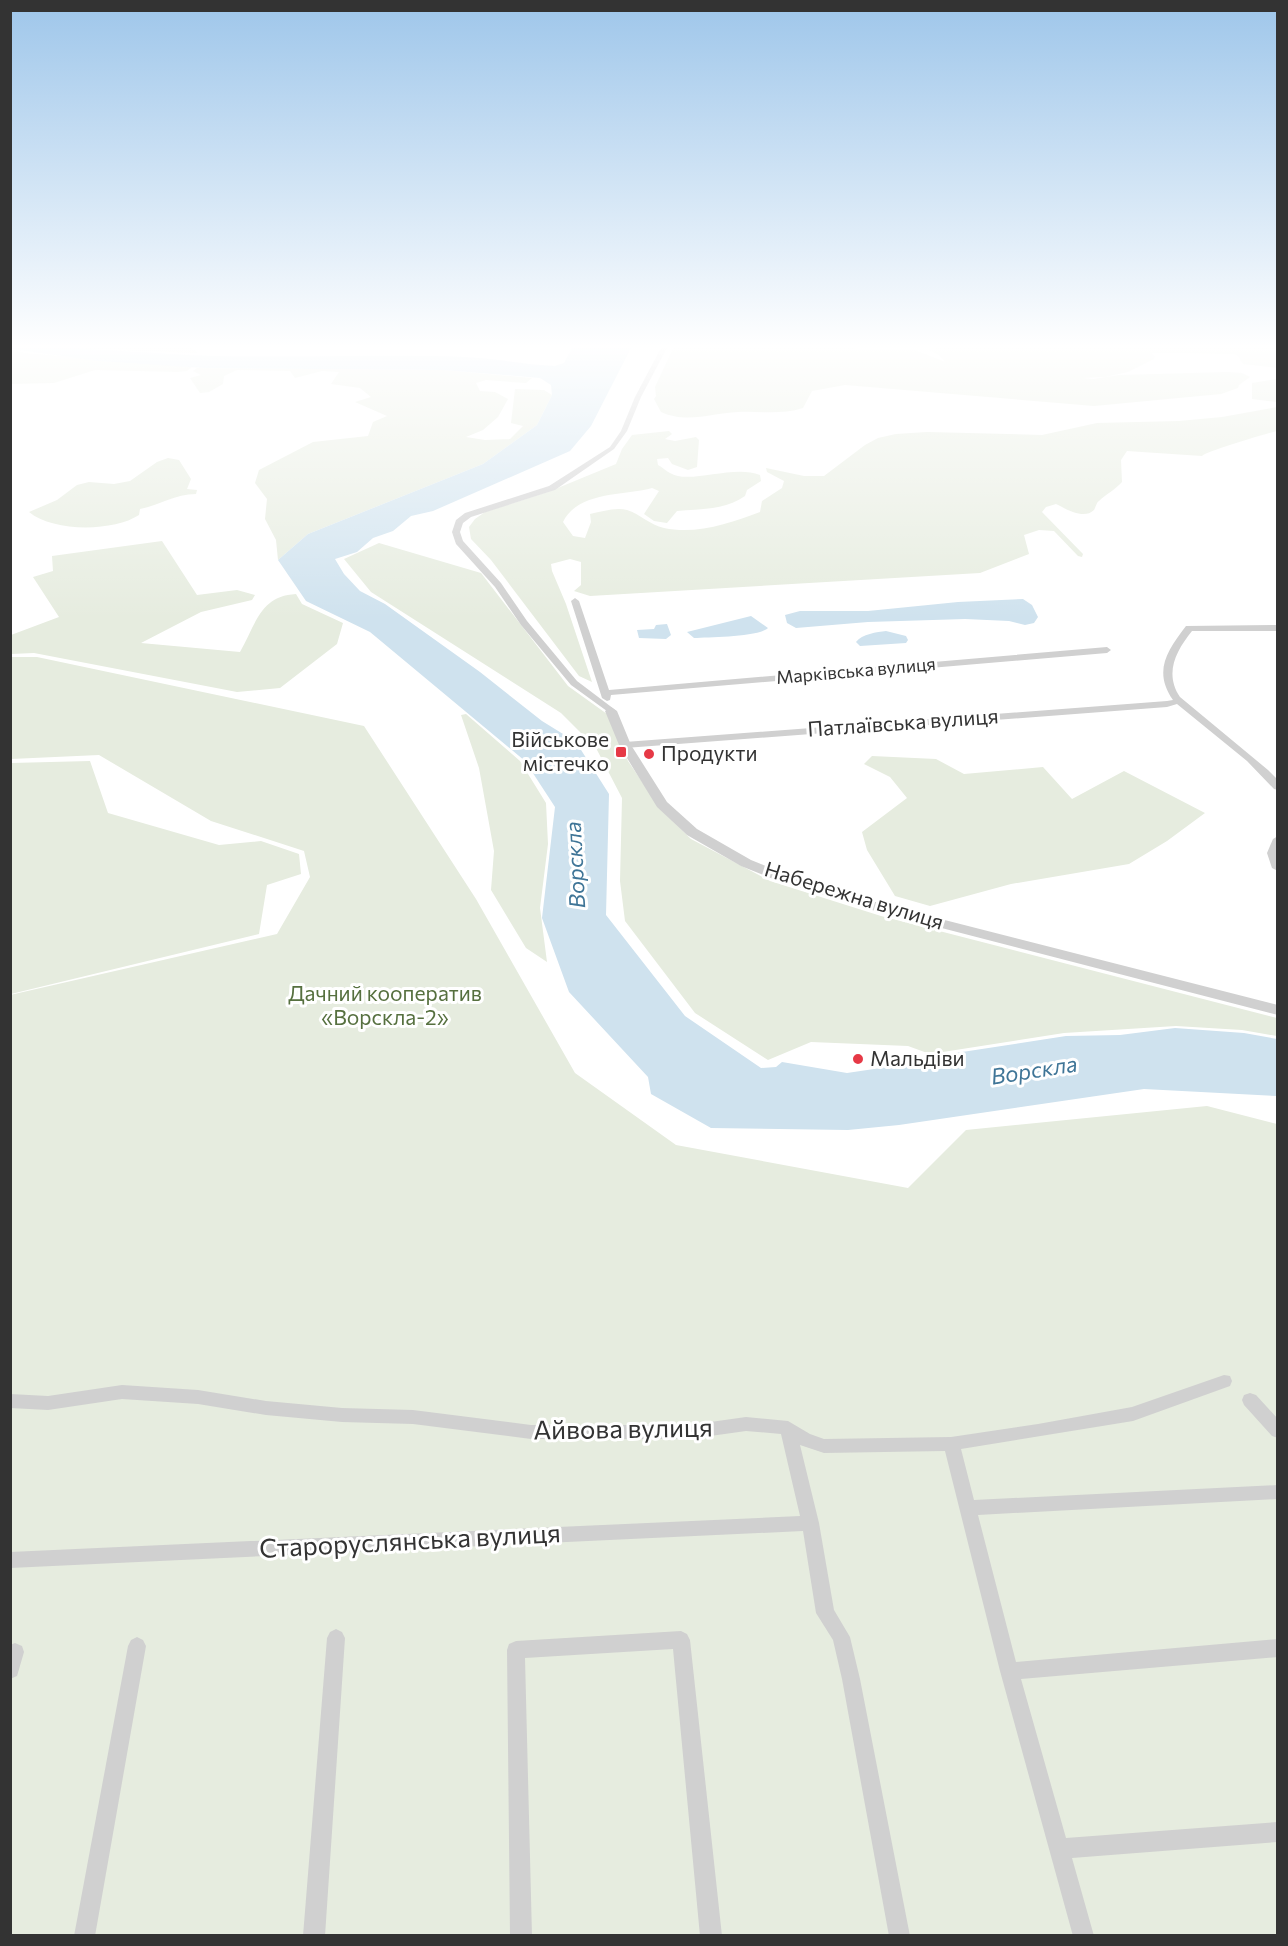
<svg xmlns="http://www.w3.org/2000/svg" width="1288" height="1946" font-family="Commissioner,sans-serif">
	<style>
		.green { fill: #e6ecdf }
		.water { fill: #cfe2ee }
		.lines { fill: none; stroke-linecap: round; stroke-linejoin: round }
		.minor { fill: #d0d0d0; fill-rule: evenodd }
		.tertiary { fill: #d0d0d0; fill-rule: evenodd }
		.poi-dot { fill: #e63946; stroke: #fff; stroke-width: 2 }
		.labels { text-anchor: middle; stroke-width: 6; stroke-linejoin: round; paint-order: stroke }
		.far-street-label { font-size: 18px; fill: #333; stroke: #fff }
		.street-label { font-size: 21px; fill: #333; stroke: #fff }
		.poi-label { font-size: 21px; fill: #333; stroke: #fff; text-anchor: start }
		.park-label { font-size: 21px; fill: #56703f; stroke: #fff }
		.water-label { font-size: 22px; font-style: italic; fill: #3f7597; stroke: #fff }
		.near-street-label { font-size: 26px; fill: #333; stroke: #fff }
	</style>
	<rect width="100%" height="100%" fill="#fff"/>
	<path class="green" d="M75,346H190L198,353L86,349Z
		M674,346H850L860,350L913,349L945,362L940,356L927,349L955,346H1277L1278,368L1243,364L1238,356L1234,354L1152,353L1155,356L1154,359L1128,372L1105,377L1083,378L1093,379L1119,375L1228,372L1242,373L1250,377L1239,385L1238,388L1221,394L1094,406L845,385L812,391L803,408C781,415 760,411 738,412C711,413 688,424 661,412L654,399L656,396L655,387Z
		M11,349L25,353L192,367L187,371L178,372L95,370L54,383L11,384Z
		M197,368L443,370L532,378L526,383L486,380L476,383L480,391L495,392L508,399L498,417L483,430L466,437L485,440L510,439L523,426L511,423L515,389L544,390L552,395L537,425L483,464L308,534L278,560L276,540L265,519L267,499L255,483L259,470L313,442L368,436L373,422L387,416L355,402L371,397L360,388L331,384L339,372L322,371L295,378L290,371L237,370L224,376L223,384L209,392L200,393L190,378L201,375L193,371Z
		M1277,379V402L1252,399V383Z
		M1277,407V431C1268,433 1207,451 1202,456L1127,451L1121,460L1122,482C1115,490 1106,494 1099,501C1096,503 1096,507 1094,510C1084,520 1066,509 1056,504L1046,507L1042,512L1083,554L1082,557L1078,556L1054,531L1039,530L1024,535L1029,554L980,573L590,596L574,591L581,585V562L570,559L551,564L552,571L566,604L592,682L579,676L491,560L471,539L469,527L475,519L485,512L548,492L616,464L622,449L632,435L669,431L672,434L665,439L675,441L696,437L699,440L697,467L688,470L672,464L668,458L657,459L658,465C662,467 666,471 670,473C689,485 733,464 760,475L761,481L747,490L745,496C725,510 701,509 677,511L667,523L654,521L644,514L659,491L652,488C623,496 578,491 563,522L573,536L585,538L591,522L590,514C600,512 616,507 627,510C640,514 650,525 664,528C696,535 731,523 760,512L762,501L782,488L784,481L767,472L766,468L804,476H824L865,445L878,438L896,434L927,432L1042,435L1097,423L1179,421L1222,417Z
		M168,458L179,460L191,479L187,489L197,490L196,494C175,494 160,505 140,509L139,515C113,532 53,532 29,512L57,500L77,485L89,482L114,484L130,481L157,462Z
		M162,541L197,595L237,590L255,595L252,600L201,612L141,643L240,652C256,624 260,596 296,594L302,604L343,623L337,644L280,688L237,692L34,653L11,654V635L59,617L33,577L53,571L52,556Z
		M379,543L481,573L568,686L607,714L628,761L661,810L691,839L770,881L881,916L1277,1018V1036L1242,1030L1176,1026L1064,1033L930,1054L908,1046L811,1042L768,1060L695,1013L625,921L620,881L622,798L596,748L561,713L371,592L344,559Z
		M11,657H37L364,726L476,899L575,1073L676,1145L908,1188L966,1130L1207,1106L1277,1124V1935H11L10,995L277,934L310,877L304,851L211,821L99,755L11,759Z
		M466,714L520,761L546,803L548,844L540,908L547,962L526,948L491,890L494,851L479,768L461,715Z
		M872,756L936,759L964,774L1043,767L1072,799L1124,771L1205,813L1167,841L1129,864L1011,884L930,906L895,896L867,850L862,832L907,798L890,777L864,764Z
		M90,761L108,813L219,845L261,841L299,854L301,874L267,885L259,934L11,994V763Z"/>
	<path class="water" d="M11,346C79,346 146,354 215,356C298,358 381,354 464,357C495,358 524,365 555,366L564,363L573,346H632L591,426L570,451L433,511L411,516L393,531L373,538L357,552L335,559L344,574L360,591L385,604L480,672L542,721L576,742L609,794L606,915L685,1016L761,1068L776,1067L782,1062L847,1073L928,1061L949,1054L1066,1036L1120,1035L1175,1028L1244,1033L1277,1039V1096L1144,1089L899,1125L848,1130L711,1128L651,1094L648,1077L569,992L542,918L555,807L525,761L370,632L306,601L278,560L308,534L483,464L537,425L552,395L551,385L540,378L443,370L204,368L99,361L11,349Z
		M1023,599L1032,605L1038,617L1034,623L1025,625L1009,621L965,619L868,622L796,628L787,623L785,615L800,611H868L958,602Z
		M751,616L768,628C758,637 710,637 694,638L687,632Z
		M667,624L671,635L666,639L639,638L637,630L654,629L656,625Z
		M886,631L906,636L908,640L906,643L860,646L856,642C862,634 877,632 886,631Z"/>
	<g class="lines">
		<path class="minor" d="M662,346H668L641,397L627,431L614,449L555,490L471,517L463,523L460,532L463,541L501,583L527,621L577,681L614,709L616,711L611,714L571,685L521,625L495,587L456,544L452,532L456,520L465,513L549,486L610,447L621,431L635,397Z
			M575,598L579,601L609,690L1107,647L1111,650L1107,653L611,695L610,700L607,701L602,698L571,601Z
			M1278,625V631H1192C1176,651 1164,673 1180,697L1268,770L1278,780V790L1274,789L1247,761L1177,704L1167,707L625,748L620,745L625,742L1167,701L1173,700C1153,671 1167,651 1186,626Z
			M1278,836V871L1272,868L1267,853L1273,839Z
			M1224,1375L1230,1376L1232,1381L1230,1386L1133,1421L961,1449L974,1500L1278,1485V1499L978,1515L1016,1662L1278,1639V1657L1021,1679L1066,1838L1278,1822V1842L1072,1858L1094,1936H1073L1000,1671L945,1451L824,1453L800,1445L819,1523L834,1610L850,1637L860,1679L910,1936H889L842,1679L833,1640L816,1613L803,1531L10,1568V1552L800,1516L781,1434L746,1431L689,1439H531L413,1424L342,1422L266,1415L198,1404L122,1399L48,1410L10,1408V1394L48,1396L122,1385L198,1390L266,1401L342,1408L413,1410L531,1425H689L746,1417L788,1421L810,1434L824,1439L951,1437L1038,1424L1132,1407Z
			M1250,1393L1256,1395L1278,1419V1438L1272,1436L1244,1405L1242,1400L1244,1395Z
			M336,1629L342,1632L345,1638L325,1936H303L327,1638L330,1632Z
			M681,1631L687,1634L690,1640L722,1936H700L673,1649L525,1658L532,1936H510L507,1650L509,1644L516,1641Z
			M137,1637L143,1640L146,1646L95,1936H74L128,1646L131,1640Z
			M15,1643L22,1646L24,1652L17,1676L10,1679V1645Z"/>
		<path class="tertiary" d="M611,707L617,711L631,745L667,802L697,829L751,860L783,873L882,904L1278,1005V1015L872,910L773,879L741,866L687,835L657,807L619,745L605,711Z"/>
	</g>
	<linearGradient id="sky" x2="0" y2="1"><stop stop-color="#9ec6ea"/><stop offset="0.56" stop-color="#fff"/><stop offset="1" stop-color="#fff" stop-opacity="0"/></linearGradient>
	<rect width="1288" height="619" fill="url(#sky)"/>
	<g class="poi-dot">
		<rect x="615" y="746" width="12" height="12" rx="3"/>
		<circle cx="649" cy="754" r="6"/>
		<circle cx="858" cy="1059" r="6"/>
	</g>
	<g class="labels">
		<g class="far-street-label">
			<text transform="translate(856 671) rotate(-5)" y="6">Марківська вулиця</text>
		</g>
		<g class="street-label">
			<text transform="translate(903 723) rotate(-4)" y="7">Патлаївська вулиця</text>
			<text transform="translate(854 896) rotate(17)" y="7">Набережна вулиця</text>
		</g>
		<g class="poi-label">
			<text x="609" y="747" text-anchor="end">Військове<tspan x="609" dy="24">містечко</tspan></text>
			<text x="661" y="761">Продукти</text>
			<text x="870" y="1066">Мальдіви</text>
		</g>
		<g class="park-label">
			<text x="385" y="1001">Дачний кооператив<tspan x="385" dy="24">«Ворскла-2»</tspan></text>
		</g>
		<g class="water-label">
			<text transform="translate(575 865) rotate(-93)" y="8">Ворскла</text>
			<text transform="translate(1034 1070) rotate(-9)" y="8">Ворскла</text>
		</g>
		<g class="near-street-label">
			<text transform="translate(623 1429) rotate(-1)" y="9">Айвова вулиця</text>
			<text transform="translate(410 1541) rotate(-3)" y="9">Староруслянська вулиця</text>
		</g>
	</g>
	<rect width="1288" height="1946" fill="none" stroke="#333333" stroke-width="24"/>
</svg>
